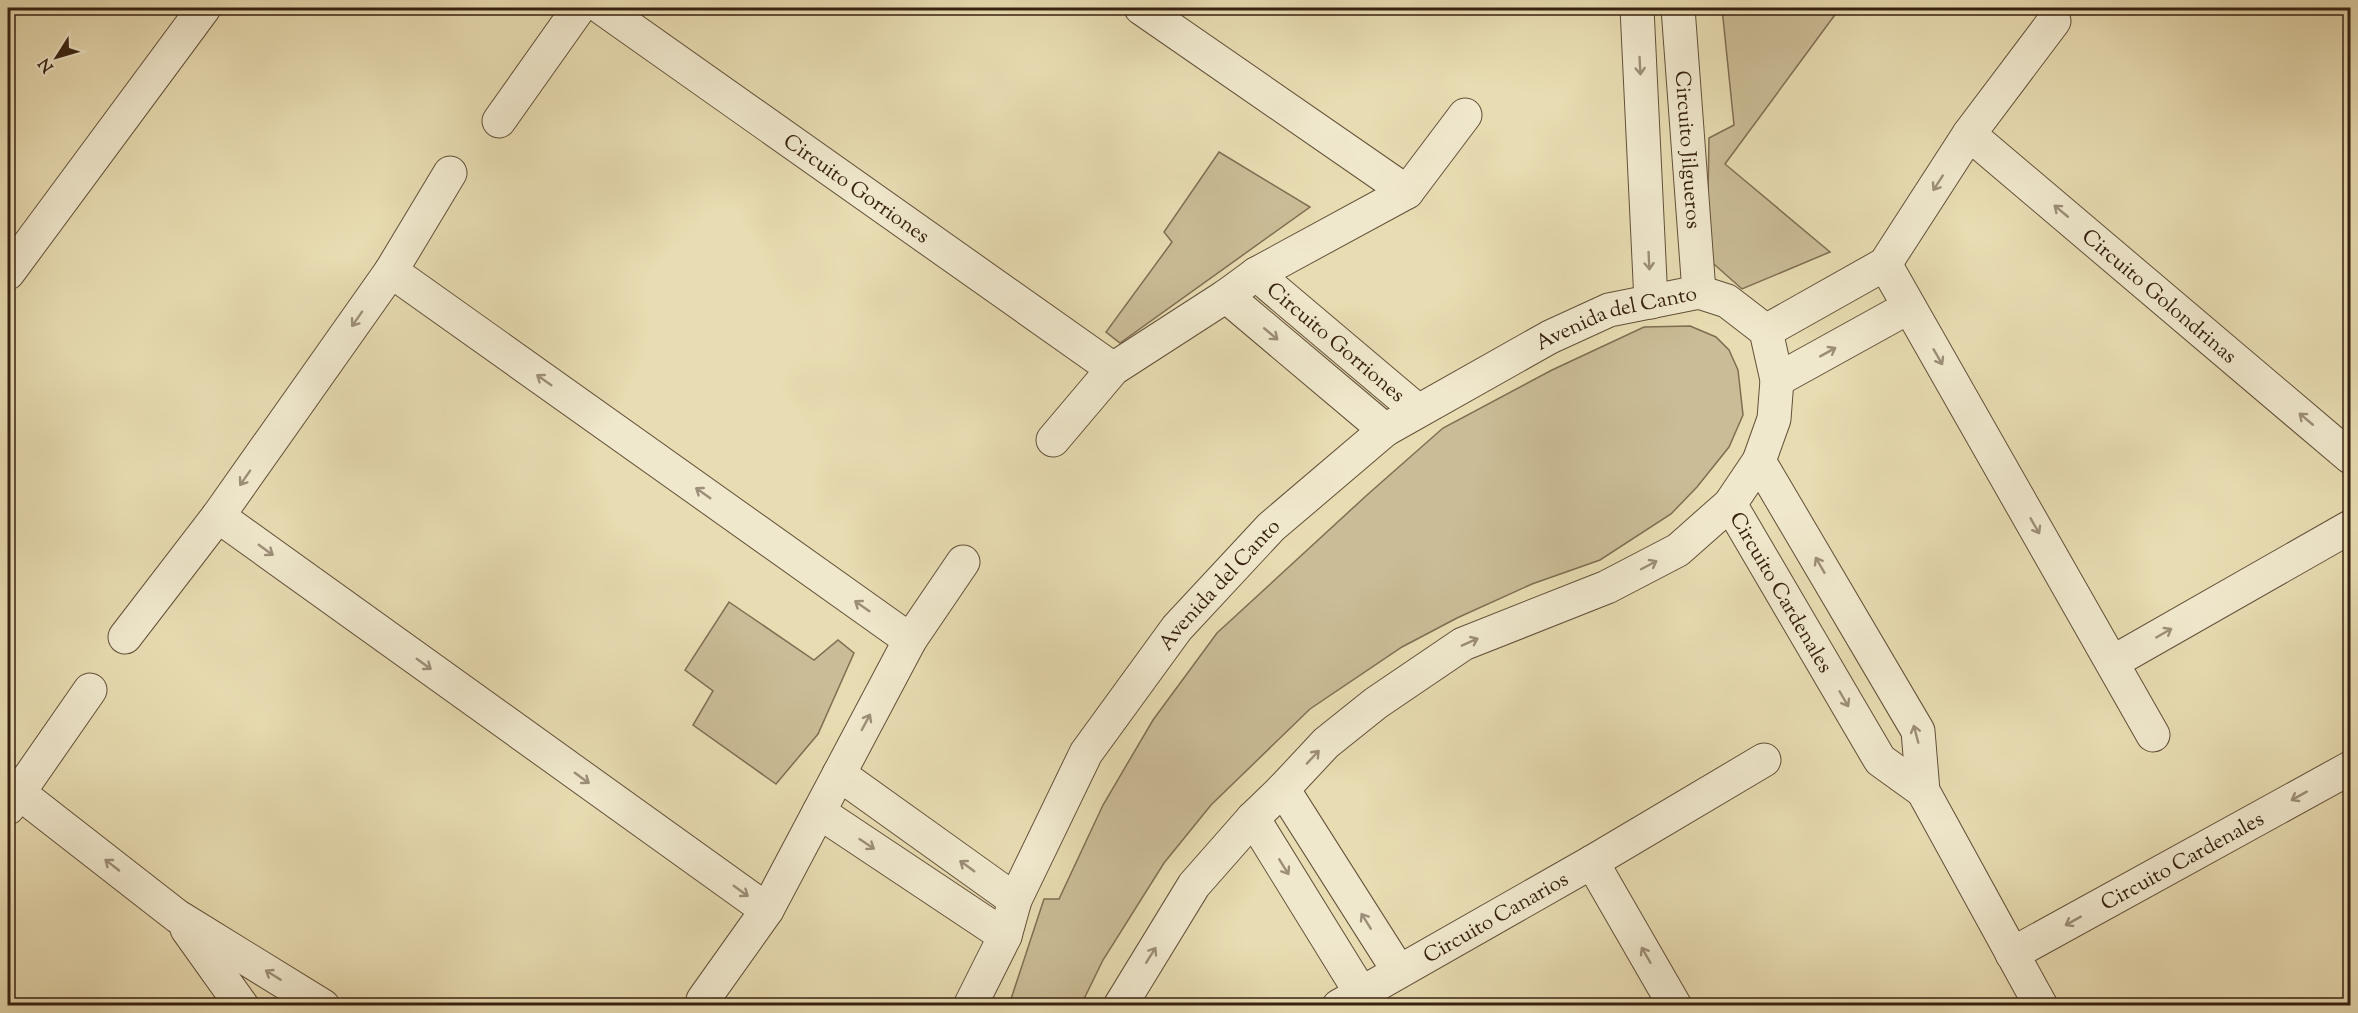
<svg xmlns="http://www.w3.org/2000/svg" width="2358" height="1013" font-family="'Sorts Mill Goudy',serif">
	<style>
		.green { fill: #cabc96; stroke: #806e53; stroke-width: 1.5 }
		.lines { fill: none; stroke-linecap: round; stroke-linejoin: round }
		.street-casing { stroke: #625038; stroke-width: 35 }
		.street { stroke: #f0e8cd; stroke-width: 33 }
		.oneway { stroke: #9c8e78 }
		.labels { text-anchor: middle; stroke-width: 5; stroke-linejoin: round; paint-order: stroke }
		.street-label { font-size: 21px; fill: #362110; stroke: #f0e8cd }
	</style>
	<rect width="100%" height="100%" fill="#e8dcb2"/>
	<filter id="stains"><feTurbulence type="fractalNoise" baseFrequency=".00333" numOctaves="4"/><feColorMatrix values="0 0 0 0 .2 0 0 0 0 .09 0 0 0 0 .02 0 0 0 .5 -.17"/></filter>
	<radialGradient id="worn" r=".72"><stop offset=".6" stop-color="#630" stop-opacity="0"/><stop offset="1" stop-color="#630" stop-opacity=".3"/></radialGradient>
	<path class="green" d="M1722,8H1840L1725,164L1830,252L1742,289L1707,258L1709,138L1734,125Z
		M1219,152L1310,207L1120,343L1106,332L1172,242L1164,232Z
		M1690,326L1716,337L1729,350L1738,370L1743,415L1729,447L1697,487L1671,514L1600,560L1532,584L1457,618L1402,647L1310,709L1211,805L1164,863L1103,960L1081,1005H1009L1044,899H1059L1103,805L1153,720L1217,633L1367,495L1443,428L1552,370L1644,327Z
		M729,602L814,660L838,640L854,653L818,734L776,784L693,725L713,691L685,670Z"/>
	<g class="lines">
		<defs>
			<g id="street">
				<path id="s1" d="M602,8L1113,369"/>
				<path d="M1141,8L1407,192"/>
				<path d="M1637,8L1651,302"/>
				<path id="s2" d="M1678,8L1699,292"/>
				<path d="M499,121L579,8"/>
				<path id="s3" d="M1969,134L2350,457"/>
				<path d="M1885,264L2153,735"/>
				<path d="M391,271L910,640"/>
				<path d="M8,273L204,8"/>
				<path id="s4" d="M1256,274L1417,410"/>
				<path d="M1226,296L1385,430"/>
				<path d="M1766,331L1885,264L1969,134L2054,21"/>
				<path d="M1777,380L1909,307"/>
				<path d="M1053,440L1113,369L1226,296L1256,274L1407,192L1465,115"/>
				<path d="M1759,461L1918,731L1923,791L2041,1006"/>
				<path id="s5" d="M1730,504L1880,760L1923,791"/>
				<path d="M218,516L767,910"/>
				<path d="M125,637L218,516L391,271L450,173"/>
				<path d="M2113,662L2350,527"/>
				<path d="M839,774L1015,900"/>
				<path d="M1283,789L1398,970"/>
				<path d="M18,792L177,916L323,1006"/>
				<path d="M8,808L90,690"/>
				<path d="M819,812L1005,936"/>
				<path d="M1253,818L1361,993"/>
				<path d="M1592,862L1675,1006"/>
				<path d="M187,929L242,1006"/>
				<path id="s6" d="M2012,954L2350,768"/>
				<path d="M703,1000L767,910L910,640L963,562"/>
				<path id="s7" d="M970,1006L1005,936L1015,900L1086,753L1177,628L1271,527L1385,430L1550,337L1609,310L1699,292L1727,301L1766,331L1777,380L1774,419L1759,461L1730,504L1678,550L1607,587L1463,644L1376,703L1326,743L1283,789L1253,818L1194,885L1120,1006"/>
				<path id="s8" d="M1339,1006L1592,862L1764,760"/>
			</g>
		</defs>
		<use href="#street" class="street-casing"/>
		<use href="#street" class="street"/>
	</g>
	<defs><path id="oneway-shaft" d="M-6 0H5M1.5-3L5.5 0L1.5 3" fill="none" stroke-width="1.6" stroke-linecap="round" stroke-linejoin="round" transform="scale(1.5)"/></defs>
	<g class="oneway">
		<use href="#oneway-shaft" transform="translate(1640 66) rotate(87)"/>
		<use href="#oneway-shaft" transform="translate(1938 183) rotate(123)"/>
		<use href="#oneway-shaft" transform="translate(2061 211) rotate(-140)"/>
		<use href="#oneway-shaft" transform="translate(1649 261) rotate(87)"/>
		<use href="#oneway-shaft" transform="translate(357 319) rotate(125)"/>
		<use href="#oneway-shaft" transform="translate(1271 334) rotate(40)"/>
		<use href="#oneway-shaft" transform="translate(1828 352) rotate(-29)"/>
		<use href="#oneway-shaft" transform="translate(1938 357) rotate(60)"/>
		<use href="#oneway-shaft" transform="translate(544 380) rotate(-145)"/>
		<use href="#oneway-shaft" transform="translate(2306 419) rotate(-140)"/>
		<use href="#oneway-shaft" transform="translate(245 478) rotate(125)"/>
		<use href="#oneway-shaft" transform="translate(703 493) rotate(-145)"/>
		<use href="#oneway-shaft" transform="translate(2035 526) rotate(60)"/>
		<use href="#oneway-shaft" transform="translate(266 550) rotate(36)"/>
		<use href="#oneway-shaft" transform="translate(1649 565) rotate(-28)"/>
		<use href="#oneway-shaft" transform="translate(1820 565) rotate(-120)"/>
		<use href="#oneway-shaft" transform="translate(862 606) rotate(-145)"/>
		<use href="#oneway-shaft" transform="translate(2164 633) rotate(-30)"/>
		<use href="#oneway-shaft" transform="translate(1470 642) rotate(-24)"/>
		<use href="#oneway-shaft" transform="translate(424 664) rotate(36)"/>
		<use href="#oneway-shaft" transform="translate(1844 699) rotate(60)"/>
		<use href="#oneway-shaft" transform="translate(866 722) rotate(-62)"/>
		<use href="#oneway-shaft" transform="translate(1916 734) rotate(-105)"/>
		<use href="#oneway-shaft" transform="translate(1313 757) rotate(-47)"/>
		<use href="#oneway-shaft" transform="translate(582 778) rotate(36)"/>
		<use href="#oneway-shaft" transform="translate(2299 796) rotate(151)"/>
		<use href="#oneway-shaft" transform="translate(867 844) rotate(34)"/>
		<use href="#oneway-shaft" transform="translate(112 865) rotate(-142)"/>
		<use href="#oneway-shaft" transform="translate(967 866) rotate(-144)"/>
		<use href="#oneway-shaft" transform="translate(1284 867) rotate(58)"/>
		<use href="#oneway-shaft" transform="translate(741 891) rotate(36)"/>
		<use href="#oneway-shaft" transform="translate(1366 921) rotate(-122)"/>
		<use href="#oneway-shaft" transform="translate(2073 921) rotate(151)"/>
		<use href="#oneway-shaft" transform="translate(1151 955) rotate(-58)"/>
		<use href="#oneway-shaft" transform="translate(1646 955) rotate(-120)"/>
		<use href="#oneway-shaft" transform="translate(273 975) rotate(-148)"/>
	</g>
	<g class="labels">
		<g class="street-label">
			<text dy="7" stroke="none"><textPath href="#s2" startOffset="142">Circuito Jilgueros</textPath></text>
			<text dy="7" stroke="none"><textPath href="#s1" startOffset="312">Circuito Gorriones</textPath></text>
			<text dy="7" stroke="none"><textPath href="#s3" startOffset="250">Circuito Golondrinas</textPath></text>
			<text dy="7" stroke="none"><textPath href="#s7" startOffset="980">Avenida del Canto</textPath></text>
			<text dy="7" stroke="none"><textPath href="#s4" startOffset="105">Circuito Gorriones</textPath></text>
			<text dy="7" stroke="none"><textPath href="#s7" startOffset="494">Avenida del Canto</textPath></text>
			<text dy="7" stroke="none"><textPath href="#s5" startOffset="102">Circuito Cardenales</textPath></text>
			<text dy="7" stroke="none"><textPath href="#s6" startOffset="194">Circuito Cardenales</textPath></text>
			<text dy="7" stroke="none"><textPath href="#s8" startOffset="180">Circuito Canarios</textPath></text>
		</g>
	</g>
	<rect width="2358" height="1013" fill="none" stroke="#e8dcb2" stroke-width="30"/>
	<rect x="9" y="9" width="2340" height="995" fill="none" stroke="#362110" stroke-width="3"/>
	<rect x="15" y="15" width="2328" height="983" fill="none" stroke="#362110" stroke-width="1.5"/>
	<g transform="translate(57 57) rotate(233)" stroke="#f0e8cd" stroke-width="4.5" paint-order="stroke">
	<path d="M0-4.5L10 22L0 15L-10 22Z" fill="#362110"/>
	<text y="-9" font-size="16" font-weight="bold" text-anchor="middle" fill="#362110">N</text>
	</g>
	<rect width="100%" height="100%" filter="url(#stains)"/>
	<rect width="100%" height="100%" fill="url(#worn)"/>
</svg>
